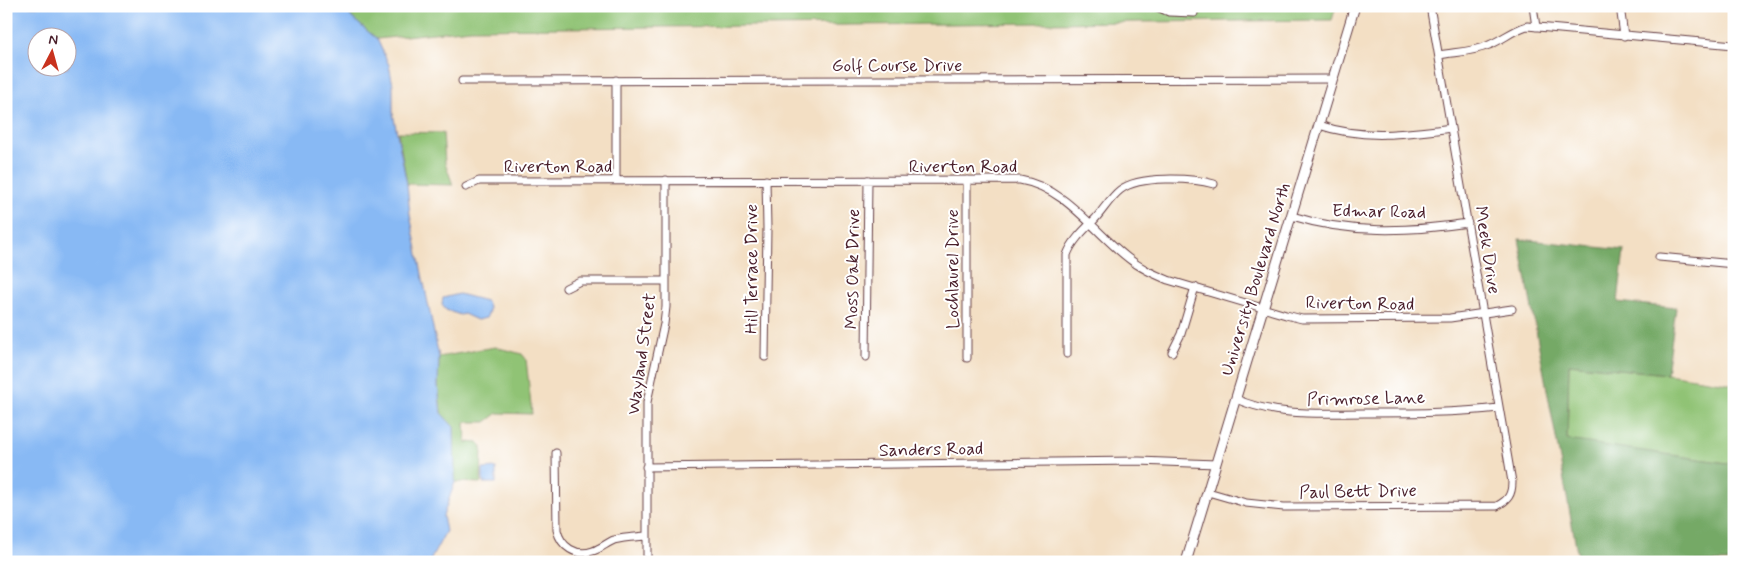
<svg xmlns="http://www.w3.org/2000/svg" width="1740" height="568" font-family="Mynerve,sans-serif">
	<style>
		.green { fill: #90c374; stroke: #6d7150 }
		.forest { fill: #74a966; stroke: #5f6448 }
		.water { fill: #88b9f4; stroke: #696c90; fill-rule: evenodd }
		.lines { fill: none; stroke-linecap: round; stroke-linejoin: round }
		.minor-casing { stroke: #633c42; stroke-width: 9 }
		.tertiary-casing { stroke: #633c42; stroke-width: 11 }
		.minor { stroke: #fff; stroke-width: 7 }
		.tertiary { stroke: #fff; stroke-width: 9 }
		.labels { text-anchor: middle; stroke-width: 4; stroke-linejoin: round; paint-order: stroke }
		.street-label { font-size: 18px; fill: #4a1f2b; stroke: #fff }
	</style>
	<rect width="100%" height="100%" fill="#fff"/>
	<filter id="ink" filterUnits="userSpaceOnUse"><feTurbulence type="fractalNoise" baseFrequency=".02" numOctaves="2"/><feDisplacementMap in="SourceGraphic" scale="10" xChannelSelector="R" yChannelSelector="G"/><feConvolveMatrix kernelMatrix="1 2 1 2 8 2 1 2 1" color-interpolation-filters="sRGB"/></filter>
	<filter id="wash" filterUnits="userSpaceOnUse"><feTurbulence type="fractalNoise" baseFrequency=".0096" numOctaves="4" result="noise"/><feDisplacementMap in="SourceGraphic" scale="20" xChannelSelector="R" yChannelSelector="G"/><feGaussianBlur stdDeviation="1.12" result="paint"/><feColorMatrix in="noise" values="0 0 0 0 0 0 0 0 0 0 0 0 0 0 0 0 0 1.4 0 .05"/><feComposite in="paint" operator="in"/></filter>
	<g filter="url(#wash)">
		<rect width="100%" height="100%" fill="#f3dfc4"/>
		<path class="green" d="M344,6H1336L1332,20L471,29L377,39L352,18Z
			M398,132L443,133L445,163L453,185L407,184Z
			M495,347L522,354L526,359L532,414L498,413L486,422H465L466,442L479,443L482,447L481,483L455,482L454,428L441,413L438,385L439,357Z
			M1569,364L1667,374L1734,384V464L1567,441Z"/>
		<path class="forest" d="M1519,239L1624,250L1618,302L1676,308L1667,374L1569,364L1567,440L1734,464V562H1579Z"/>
		<path class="water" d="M6,6H344L352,18L377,39L389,65L393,85V113L407,184L410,215L439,357L438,385L441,413L454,427L455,482L443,516L446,531L431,559V562H6ZM38,38H68V68H38Z
			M459,294L486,301C490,307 490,311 486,318L477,320L464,314L460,315L446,310L442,305L443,298Z
			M496,468V483H483V469Z"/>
	</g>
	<g filter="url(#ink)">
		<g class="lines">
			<defs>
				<path id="minor" d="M1155,6L1169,12L1194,13
					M1533,6L1536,27
					M1620,6L1624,36
					M1439,55C1455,52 1473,52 1489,45C1502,40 1513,30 1527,26L1734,45
					M462,81L1333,79
					M1319,125C1362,140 1407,134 1451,128
					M616,181V80
					M466,187L479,181L1020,180C1066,188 1093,231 1128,258C1140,268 1154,274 1168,280L1286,315L1302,319L1450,318L1512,309
					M1292,216C1349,234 1408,232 1468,223
					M1659,257L1734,264
					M566,288L580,281H666
					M1172,352L1181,334L1195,287
					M1067,354V255C1072,241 1084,230 1095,219C1103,210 1111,197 1120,190C1139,175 1192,178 1214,184
					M765,357L767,228L766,180
					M866,357L868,180
					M967,358V180
					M1236,399C1277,417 1321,413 1365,413C1409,413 1455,413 1499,408
					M556,453L557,530C561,547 576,557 593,551C601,548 607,543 614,540C624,537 636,537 646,536
					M646,467L1139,461L1216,464
					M1208,492L1246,503L1284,507L1497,506C1508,500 1512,495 1512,482L1430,6
					M647,562V402L664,324L666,307V180"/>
				<path id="tertiary" d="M1186,562L1355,6"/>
			</defs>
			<use href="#minor" class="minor-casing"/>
			<use href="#tertiary" class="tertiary-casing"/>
			<use href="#minor" class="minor"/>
			<use href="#tertiary" class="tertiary"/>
		</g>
	</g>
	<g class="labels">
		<g class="street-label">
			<text x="897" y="71">Golf Course Drive</text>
			<text x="558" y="172">Riverton Road</text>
			<text x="963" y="172">Riverton Road</text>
			<text transform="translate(1379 211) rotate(1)" y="6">Edmar Road</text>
			<text transform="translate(1488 250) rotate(81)" y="6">Meek Drive</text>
			<text transform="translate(751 269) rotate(-90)" y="6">Hill Terrace Drive</text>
			<text transform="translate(852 269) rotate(-89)" y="6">Moss Oak Drive</text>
			<text transform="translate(952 269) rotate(-90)" y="6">Lochlaurel Drive</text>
			<text transform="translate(1255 279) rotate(-73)" y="6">University Boulevard North</text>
			<text transform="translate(1360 303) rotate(1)" y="6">Riverton Road</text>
			<text transform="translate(641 354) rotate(-82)" y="6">Wayland Street</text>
			<text transform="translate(1366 398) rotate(-1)" y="6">Primrose Lane</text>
			<text transform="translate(931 449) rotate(-1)" y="6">Sanders Road</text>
			<text transform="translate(1358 491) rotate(-1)" y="6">Paul Bett Drive</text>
		</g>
	</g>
	<rect width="1740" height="568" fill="none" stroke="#fff" stroke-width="25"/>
	<g transform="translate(52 52) rotate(6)"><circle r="24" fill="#ffffff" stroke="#b7a5aa"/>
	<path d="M0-4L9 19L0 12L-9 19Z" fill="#c8321e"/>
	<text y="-8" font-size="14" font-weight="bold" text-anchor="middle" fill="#4a1f2b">N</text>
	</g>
</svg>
